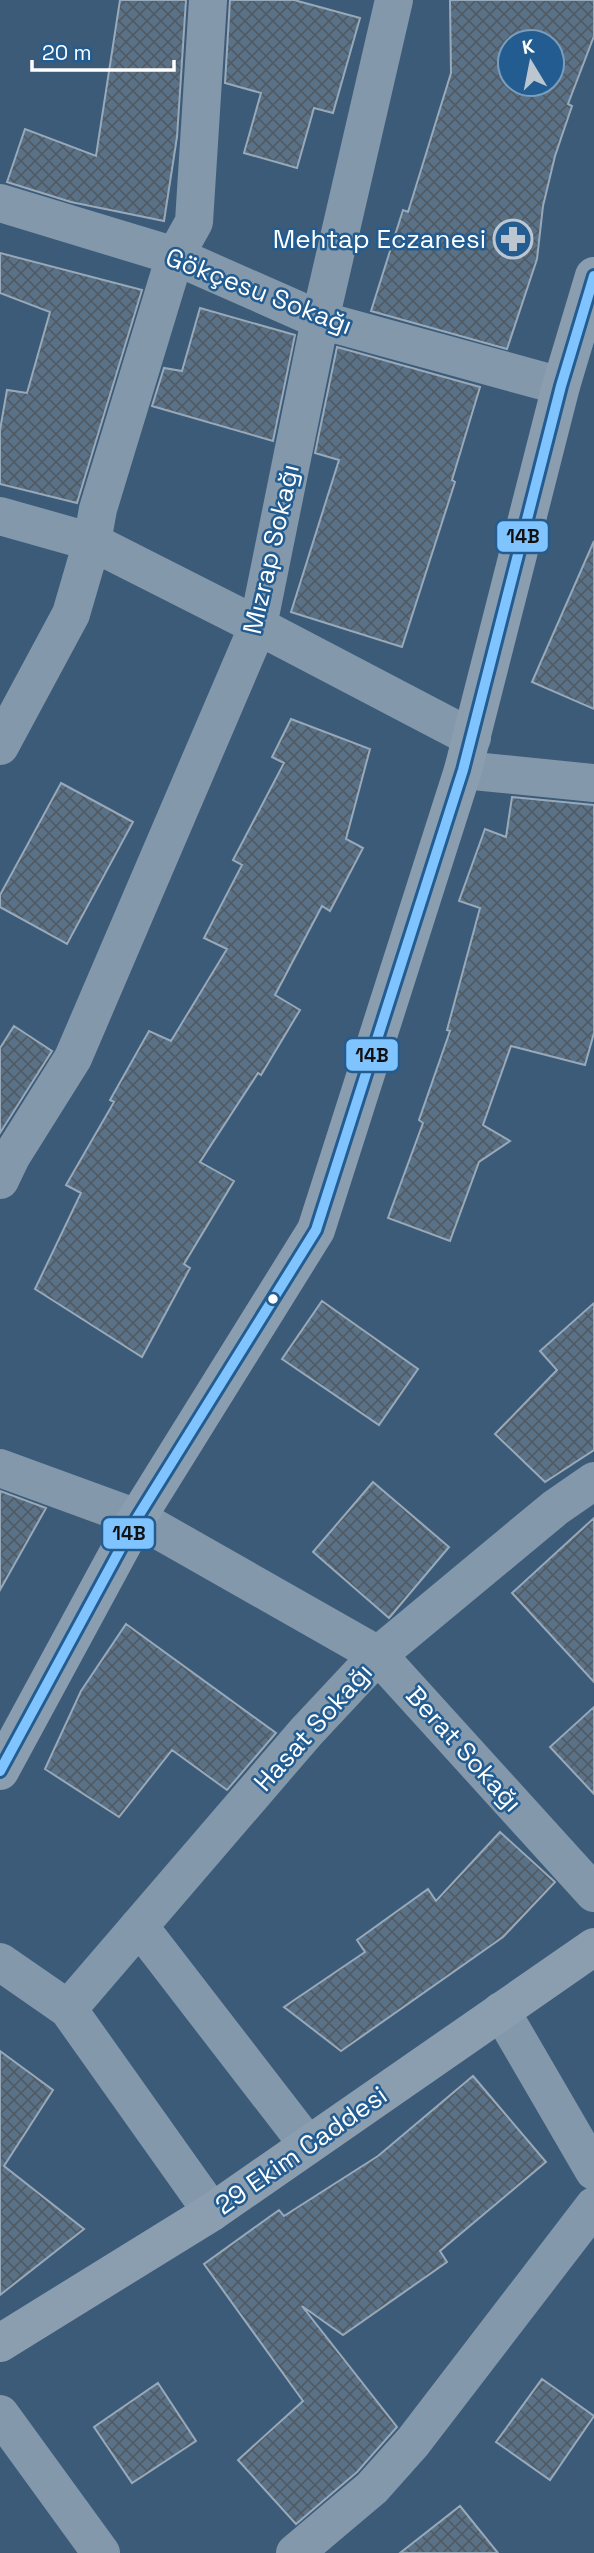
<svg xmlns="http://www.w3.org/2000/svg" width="594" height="2553" font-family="'Space Grotesk',sans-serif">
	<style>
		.building { fill: url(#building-cross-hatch); stroke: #98a9b9; stroke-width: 2; fill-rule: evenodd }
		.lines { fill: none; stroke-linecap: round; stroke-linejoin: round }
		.street { stroke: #8398ab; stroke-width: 38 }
		.secondary { stroke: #8b9eaf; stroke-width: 38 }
		.bus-1-casing { stroke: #235c90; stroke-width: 16 }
		.bus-1 { stroke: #80c4ff; stroke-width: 10 }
		.bus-dot { fill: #fff; stroke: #235c90; stroke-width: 2.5 }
		.labels { text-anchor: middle; stroke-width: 5; stroke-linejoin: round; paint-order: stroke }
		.poi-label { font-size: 26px; fill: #fff; stroke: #235c90; text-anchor: end }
		.street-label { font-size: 26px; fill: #fff; stroke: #235c90 }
		.line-badge { stroke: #235c90; stroke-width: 2.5 }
		.pale-badge-label { font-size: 19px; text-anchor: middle; font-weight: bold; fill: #111 }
	</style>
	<defs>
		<pattern id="building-cross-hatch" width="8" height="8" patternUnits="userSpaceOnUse" patternTransform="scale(1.75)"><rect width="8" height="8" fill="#5a7288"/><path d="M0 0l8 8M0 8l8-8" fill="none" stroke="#525b64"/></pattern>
	</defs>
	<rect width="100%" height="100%" fill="#3c5b78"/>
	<path class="building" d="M120,0H186L177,137L164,221L71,202L7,182L25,129L96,156Z
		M230,0H294L360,18L333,113L314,108L297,168L244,153L261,93L225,83Z
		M450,0H594V36L568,104L572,106L555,156L543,206L537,259L507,349L371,311L403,210L408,212L451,73ZM510,42H552V84H510Z
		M0,253L142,290L77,503L0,484V430L7,390L27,393L50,312L0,293Z
		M200,308L295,335L273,441L152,406L164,368L182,371Z
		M337,347L480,387L452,480L455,482L402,647L291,612L339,460L315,453Z
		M594,541V709L532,682Z
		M291,719L370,749L346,839L363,848L330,911L322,906L275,995L300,1010L261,1075L258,1073L200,1162L234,1181L184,1264L190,1268L142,1357L35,1289L81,1193L66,1185L114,1102L110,1100L149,1031L171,1041L227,949L204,938L242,865L233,860L284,763L272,757Z
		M61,783L133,822L67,944L0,907V895Z
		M512,797L594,805V1033L585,1065L511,1046L483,1125L510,1141L479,1162L450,1241L388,1218L423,1123L419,1120L450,1031L447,1030L480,908L459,901L485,829L506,837Z
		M14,1026L52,1051L0,1133V1048Z
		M322,1301L418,1369L379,1425L282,1359Z
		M594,1303V1450L545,1482L495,1434L557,1370L540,1351Z
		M373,1482L449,1547L389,1618L313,1552Z
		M0,1491L46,1508L0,1590Z
		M594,1518V1682L512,1593Z
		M126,1624L276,1733L227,1790L172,1750L119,1817L45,1769L81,1691Z
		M594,1707V1794L550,1747Z
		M500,1832L555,1882L503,1937L341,2051L284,2007L365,1952L357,1940L428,1889L436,1901Z
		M0,2051L53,2090L4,2166L84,2229L0,2295Z
		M473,2076L546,2162L440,2251L447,2262L343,2335L302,2306L397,2427L357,2472L296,2524L238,2460L303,2401L204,2264L279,2210L284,2216L378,2156Z
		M542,2379L594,2416L550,2480L496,2442Z
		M158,2383L196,2441L132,2483L94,2427Z
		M460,2506L498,2553H400Z"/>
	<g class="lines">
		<path class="street" d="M0,203L175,256L320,320L561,386
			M0,516L92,542L258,626L472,738
			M0,746L71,614L92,542L98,509L175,256L194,222L208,0
			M463,770L594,783
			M0,1180L11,1157L73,1058L258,626L320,320L394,0
			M0,1468L137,1518L378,1655L594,1893
			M139,1926L308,2145
			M0,1962L68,2009L212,2212
			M68,2009L306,1732L378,1655L555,1508L594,1481
			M501,2011L594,2171
			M0,2414L101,2553
			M295,2553L372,2488L413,2442L594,2206"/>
		<path class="secondary" d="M0,1771L137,1518L316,1230L463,770L561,386L594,276
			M0,2343L212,2212L594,1947"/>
		<defs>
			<path id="bus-1" d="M0,1771L137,1518L316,1230L463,770L561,386L594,276"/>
		</defs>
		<use href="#bus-1" class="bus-1-casing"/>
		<use href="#bus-1" class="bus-1"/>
	</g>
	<defs>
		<symbol id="pharmacy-ring" viewBox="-11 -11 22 22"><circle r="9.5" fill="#235c90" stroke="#bbc6d0" stroke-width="1.5"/><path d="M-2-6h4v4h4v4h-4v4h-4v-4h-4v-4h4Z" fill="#bbc6d0"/></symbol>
	</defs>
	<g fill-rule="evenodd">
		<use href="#pharmacy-ring" x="491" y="217" width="44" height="44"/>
	</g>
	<circle class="bus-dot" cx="273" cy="1299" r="6"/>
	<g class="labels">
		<g class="poi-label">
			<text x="486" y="248">Mehtap Eczanesi</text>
		</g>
		<g class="street-label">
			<text transform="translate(259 291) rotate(21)" y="9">Gökçesu Sokağı</text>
			<text transform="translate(271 549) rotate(-77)" y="9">Mızrap Sokağı</text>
			<text transform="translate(313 1727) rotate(-48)" y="9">Hasat Sokağı</text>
			<text transform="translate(464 1749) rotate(48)" y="9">Berat Sokağı</text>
			<text transform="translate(301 2150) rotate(-35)" y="9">29 Ekim Caddesi</text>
		</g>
	</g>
	<g class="line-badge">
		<rect x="496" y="520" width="53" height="33" rx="7" fill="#80c4ff"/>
		<rect x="345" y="1038" width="54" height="34" rx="7" fill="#80c4ff"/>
		<rect x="102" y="1517" width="53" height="33" rx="7" fill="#80c4ff"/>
	</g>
	<g class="pale-badge-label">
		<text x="523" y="543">14B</text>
		<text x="372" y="1062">14B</text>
		<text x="129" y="1540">14B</text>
	</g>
	<g transform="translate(531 63) rotate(350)"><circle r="33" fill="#235c90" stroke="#7b9dbc" stroke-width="2"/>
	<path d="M0-5L12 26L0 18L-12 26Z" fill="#bbc6d0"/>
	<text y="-10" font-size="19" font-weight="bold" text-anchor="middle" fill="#ffffff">K</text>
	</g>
	<path d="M32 60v10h142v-10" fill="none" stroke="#ffffff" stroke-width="3.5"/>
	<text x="42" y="60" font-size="21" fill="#ffffff" stroke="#235c90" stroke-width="5" paint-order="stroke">20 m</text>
</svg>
